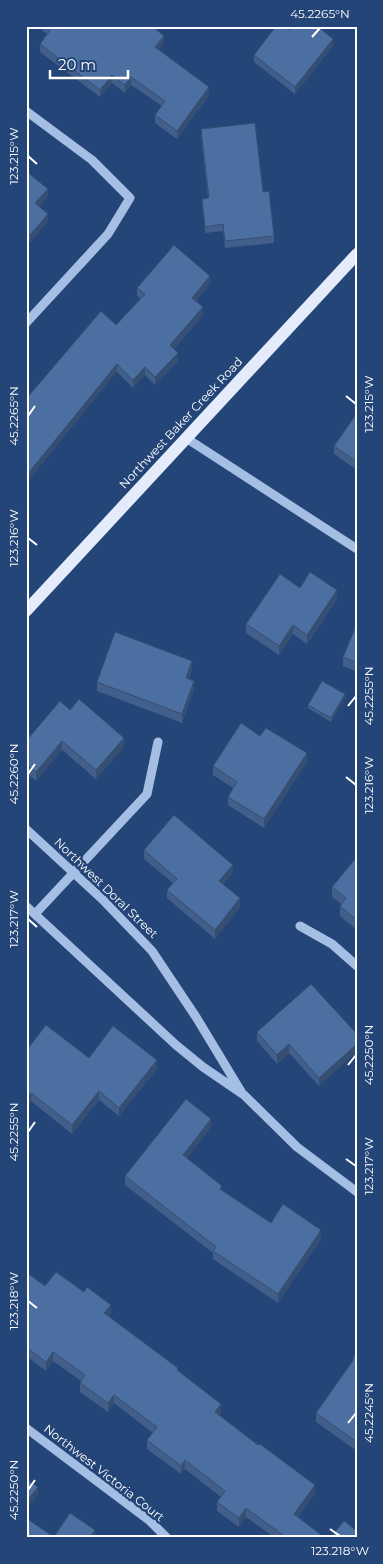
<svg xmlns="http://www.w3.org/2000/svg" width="383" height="1564" font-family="Montserrat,sans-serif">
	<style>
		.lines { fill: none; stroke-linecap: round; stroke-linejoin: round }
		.minor { stroke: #a5bee3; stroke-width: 9 }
		.major { stroke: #e4ecfc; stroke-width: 12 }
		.wall { fill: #415f8a }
		.shaded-wall { fill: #354e71 }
		.building { fill: #4c6fa1; stroke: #354e71 }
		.ticks { fill: none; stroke: #fff; stroke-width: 2 }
		.labels { text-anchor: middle; stroke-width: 5; stroke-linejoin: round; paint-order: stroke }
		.street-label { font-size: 12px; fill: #fff; stroke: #244577 }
		.neatline { fill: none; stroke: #fff; stroke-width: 2 }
		.ticks-label { font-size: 12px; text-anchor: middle; fill: #fff }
	</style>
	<rect width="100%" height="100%" fill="#244577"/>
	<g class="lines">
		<path class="minor" d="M26,111L92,160L130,198L108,234L26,323
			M186,438L357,549
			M26,829L102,899L152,951L196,1017L242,1093
			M26,906L176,1045L203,1067L244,1095L297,1147L357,1192
			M35,914L147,794L158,742
			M300,926L332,944L357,966
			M26,1428L150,1521L167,1538"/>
		<path class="major" d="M26,611L357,254"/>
	</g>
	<path class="wall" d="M37,26H152L164,43L158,50L209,95L177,139L155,123V115L162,106L131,85L125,93L112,83L100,97L40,52V44L47,34Z
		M290,30L333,46L295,94L254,62V55Z
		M201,129L263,192L274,236V243L225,248L223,231L205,233L202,199L208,198L201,136Z
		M26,171L48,196L39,206L48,221L30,242L28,240L26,242Z
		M210,284L196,301L203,315L174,349L178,361L155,385L145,375L133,388L117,372L116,325L141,299L137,296V288Z
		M357,417V470L334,454V446Z
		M300,588L337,599L307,644L293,634L279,655L246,633V624Z
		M357,624V672L343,666V657Z
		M192,669L189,679L194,690L182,723L97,691V682Z
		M345,698L331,722L308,708V705Z
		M70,710L124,747L96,779L62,750L36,781L26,773V741Z
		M260,736L307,762L264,828L228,805V797L233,788L213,775V766Z
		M144,850L233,873L223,885L240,907L215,939L167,898V890L173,883L144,859Z
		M357,857V930L340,916V906L341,904L332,897V887Z
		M257,1032L357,1034L319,1086L289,1053L277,1064L257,1041Z
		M26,1051L89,1058L157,1069L119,1116L99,1100L72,1134L31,1101L26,1108Z
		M211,1127L187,1158L222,1190L271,1223L321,1239L278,1303L213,1259V1253L125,1185V1176Z
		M26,1272L45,1286L111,1313L109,1316L178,1371L221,1413L219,1415L315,1493L298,1517L325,1538H275L246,1517L239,1527L217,1511V1502L221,1497L185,1469L181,1474L147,1449V1440L153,1433L114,1403L108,1412L80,1392V1383L81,1381L53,1361L46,1371L26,1356Z
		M357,1352V1451L316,1422V1413L353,1360V1358Z"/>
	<path class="shaded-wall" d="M164,36V43L155,55V47Z
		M333,39V46L295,94V87Z
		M112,75V83L100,97V90Z
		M131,77V85L125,93V85Z
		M209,87V95L177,139V131Z
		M48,189V196L35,210V203Z
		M48,214V221L30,242V235Z
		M28,233V240L26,242V234Z
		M210,276V284L192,306V298Z
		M203,307V315L170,353V345Z
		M178,353V361L155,385V377Z
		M117,364V372L26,484V476Z
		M145,367V375L133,388V380Z
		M337,590V599L307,644V635Z
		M293,625V634L279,655V646Z
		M192,661V669L186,687V678Z
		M194,681V690L182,723V714Z
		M345,694V698L331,722V718Z
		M124,738V747L96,779V770Z
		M62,741V750L36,781V772Z
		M307,753V762L264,828V819Z
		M233,865V873L219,890V881Z
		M240,898V907L215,939V930Z
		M289,1044V1053L277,1064V1055Z
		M357,1044V1052L319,1086V1078Z
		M157,1060V1069L119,1116V1108Z
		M99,1091V1100L72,1134V1125Z
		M31,1093V1101L26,1108V1099Z
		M211,1119V1127L183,1164V1155Z
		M321,1230V1239L278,1303V1294Z
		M111,1305V1313L104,1322V1313Z
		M53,1352V1361L46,1371V1362Z
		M114,1395V1403L108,1412V1403Z
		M221,1404V1413L215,1421V1412Z
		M185,1460V1469L181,1474V1466Z
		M315,1485V1493L294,1522V1514Z
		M38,1487V1495L26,1510V1502Z
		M246,1508V1517L239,1527V1518Z
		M95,1530V1538H89Z"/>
	<path class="building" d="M47,26H152L164,36L155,47L209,87L177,131L155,115L165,101L131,77L125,85L112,75L100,90L40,44L51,29Z
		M276,26H285L290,30L293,26H317L333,39L295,87L254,55Z
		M255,123L263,192L269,191L274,236L225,241L223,224L205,227L202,199L209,198L201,129Z
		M26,171L48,189L35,203L48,214L30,235L28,233L26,234Z
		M174,245L210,276L192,298L203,307L170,345L178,353L155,377L145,367L133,380L117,364L26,476V399L101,311L116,325L145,294L137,288Z
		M355,416L357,417V462L334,446Z
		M310,572L337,590L307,635L293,625L279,646L246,624L280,574L300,588Z
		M357,624V663L343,657Z
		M115,632L192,661L186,678L194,681L182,714L97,682Z
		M322,681L345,694L331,718L308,705Z
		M79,699L124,738L96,770L62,741L36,772L26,764V741L60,701L70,710Z
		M241,723L260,736L266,728L307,753L264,819L228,797L237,782L213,766Z
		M174,815L233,865L219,881L240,898L215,930L167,890L177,879L144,850Z
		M357,857V920L340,906L346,898L332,887Z
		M311,984L357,1034V1044L319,1078L289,1044L277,1055L257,1032Z
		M46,1025L89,1058L113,1026L157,1060L119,1108L99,1091L72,1125L31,1093L26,1099V1051Z
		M186,1099L211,1119L183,1155L222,1186L220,1189L271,1223L283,1204L321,1230L278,1294L213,1251L216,1247L125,1176Z
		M26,1272L45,1286L56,1272L84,1292L87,1287L111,1305L104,1313L178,1368L177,1370L221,1404L215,1412L258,1445L260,1444L315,1485L294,1514L325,1538H287L246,1508L239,1518L217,1502L225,1491L185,1460L181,1466L147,1440L157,1427L114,1395L108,1403L80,1383L85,1375L53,1352L46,1362L26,1347Z
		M357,1352V1442L316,1413L354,1359L353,1358Z
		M26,1479L38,1487L26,1502Z
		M70,1513L95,1530L89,1538H26V1518L54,1537Z
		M344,1521L357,1531V1538H330Z"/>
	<path class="ticks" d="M312,37L320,28M28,156L37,164M346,396L356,404M28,416L35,406M28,538L37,545M348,706L356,696M28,774L35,764M346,777L356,785M28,919L37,927M348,1065L356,1055M28,1132L35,1122M346,1159L356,1166M28,1301L37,1308M348,1423L356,1413M28,1490L35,1480M330,1529L340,1536"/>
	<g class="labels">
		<g class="street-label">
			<text transform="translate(181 423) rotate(-47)" y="4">Northwest Baker Creek Road</text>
			<text transform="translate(106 888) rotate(44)" y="4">Northwest Doral Street</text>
			<text transform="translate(104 1473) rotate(38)" y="4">Northwest Victoria Court</text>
		</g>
	</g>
	<rect width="383" height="1564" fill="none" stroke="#244577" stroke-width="55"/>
	<path d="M50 70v8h78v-8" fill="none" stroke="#ffffff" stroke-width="2.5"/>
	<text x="58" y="70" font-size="15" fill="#ffffff" stroke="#244577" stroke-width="4" paint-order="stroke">20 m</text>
	<rect x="28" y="28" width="328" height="1508" class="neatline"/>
	<g class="ticks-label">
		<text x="320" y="18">45.2265°N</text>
		<text transform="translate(14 156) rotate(-90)" y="4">123.215°W</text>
		<text transform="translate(369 404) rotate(-90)" y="4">123.215°W</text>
		<text transform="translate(14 416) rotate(-90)" y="4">45.2265°N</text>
		<text transform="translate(14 538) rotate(-90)" y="4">123.216°W</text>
		<text transform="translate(369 696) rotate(-90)" y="4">45.2255°N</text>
		<text transform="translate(14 774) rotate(-90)" y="4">45.2260°N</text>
		<text transform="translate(369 785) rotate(-90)" y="4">123.216°W</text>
		<text transform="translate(14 919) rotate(-90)" y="4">123.217°W</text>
		<text transform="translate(369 1055) rotate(-90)" y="4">45.2250°N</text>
		<text transform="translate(14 1132) rotate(-90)" y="4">45.2255°N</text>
		<text transform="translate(369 1166) rotate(-90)" y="4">123.217°W</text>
		<text transform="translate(14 1301) rotate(-90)" y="4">123.218°W</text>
		<text transform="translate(369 1413) rotate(-90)" y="4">45.2245°N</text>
		<text transform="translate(14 1490) rotate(-90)" y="4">45.2250°N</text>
		<text x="340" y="1555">123.218°W</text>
	</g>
</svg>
